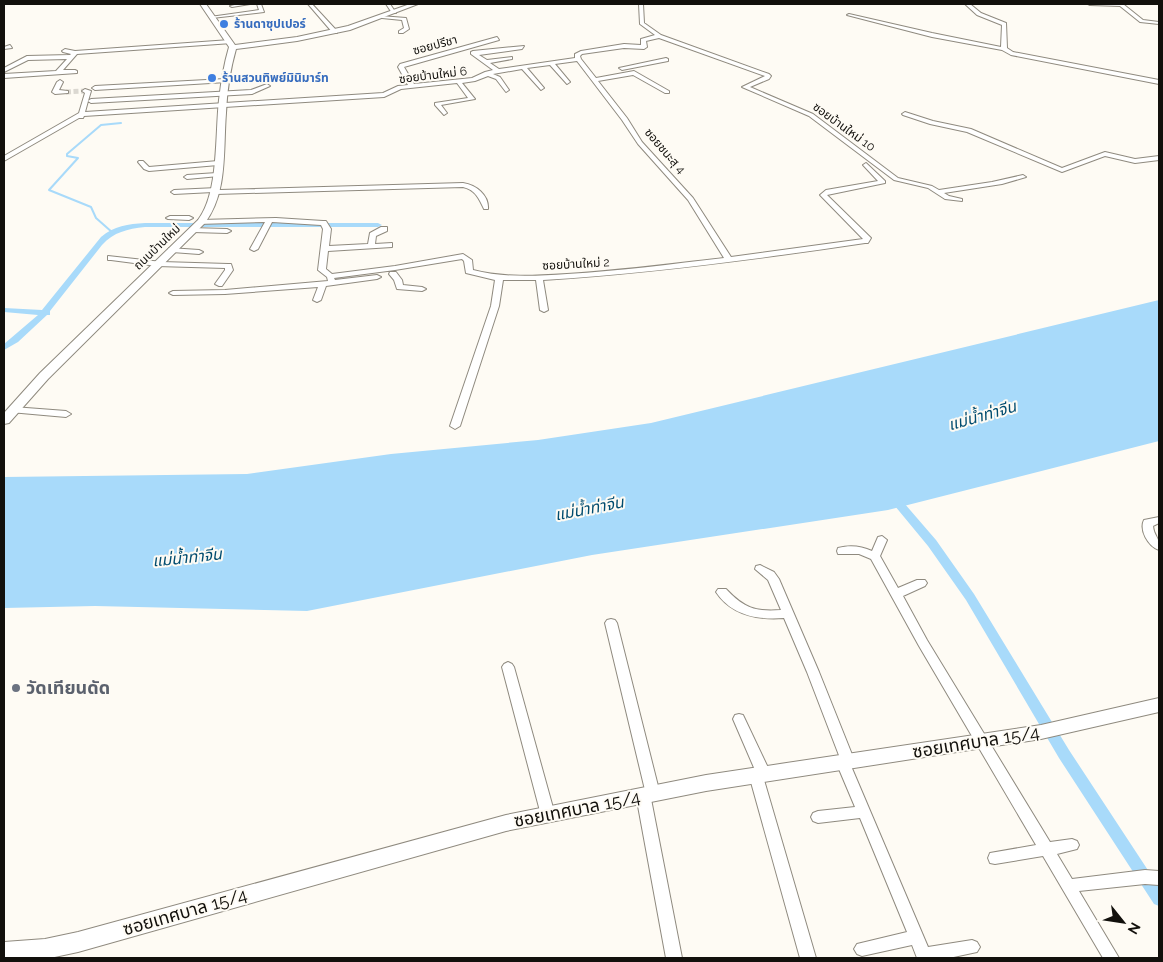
<svg xmlns="http://www.w3.org/2000/svg" width="1163" height="962" font-family="Raleway,'Noto Sans Thai',sans-serif">
	<style>
		.water { fill: #a8dafa }
		.lines { fill: none; stroke-linecap: round; stroke-linejoin: round }
		.stream { stroke: #a8dafa; stroke-width: 2 }
		.canal { fill: #a8dafa; fill-rule: evenodd }
		.street-tunnel { stroke: #dbd8d1; stroke-width: 5; stroke-dasharray: 5 2.5; stroke-linecap: butt }
		.street-casing { stroke: #8f8a7f; stroke-width: 2 }
		.secondary-casing { stroke: #8f8a7f; stroke-width: 2 }
		.street { fill: #fff; fill-rule: evenodd }
		.secondary { fill: #fff; fill-rule: evenodd }
		.shop-dot { fill: #3f7fe0; stroke: #fefbf4; stroke-width: 2 }
		.worship-dot { fill: #6b7280; stroke: #fefbf4; stroke-width: 2 }
		.labels { text-anchor: middle; stroke-width: 4; stroke-linejoin: round; paint-order: stroke }
		.far-shop-label { font-size: 12px; font-weight: bold; fill: #366cbe; stroke: #fefbf4; text-anchor: start }
		.far-street-label { font-size: 12px; fill: #12100c; stroke: #fefbf4 }
		.water-label { font-size: 16px; font-style: italic; fill: #004c6f; stroke: #fefbf4 }
		.near-worship-label { font-size: 18px; font-weight: bold; fill: #5b616d; stroke: #fefbf4; text-anchor: start }
		.near-street-label { font-size: 18px; fill: #12100c; stroke: #fefbf4 }
	</style>
	<rect width="100%" height="100%" fill="#fefbf4"/>
	<path class="water" d="M1159,300V441L888,510L592,555L307,611L95,606L4,608V477L247,474L391,454L538,440L651,423Z"/>
	<g class="lines">
		<path class="stream" d="M113,233L96,218L91,207L49,190L78,158L67,156V154L101,125L121,123"/>
		<path class="canal" d="M145,223H378L382,225L378,227H145C127,229 114,232 102,245L50,311V315H47L18,342L4,350V344L38,315L4,312V308L42,310L101,237C114,226 128,224 145,223Z
			M894,495L898,496L936,540L974,594L1069,750L1159,887V906L1154,904L1059,758L966,600L928,546L890,500L889,498Z"/>
		<path class="street-tunnel" d="M66,92L85,91"/>
		<defs>
			<path id="street" d="M239,4H250L232,7L230,6Z
				M257,4H261L264,12L212,18L210,17L259,10Z
				M308,4H312L337,31V33H333Z
				M386,4H390L396,13H392Z
				M639,4H643L644,23L661,35L769,74L771,76L769,79L750,87L813,114L898,178L932,186L939,190L992,182L1023,175L1026,177L1002,184L944,193L949,196L962,199V201L945,199L928,188L894,180L809,116L742,87L765,76L659,38L646,41L647,47L644,49L624,48L582,54L580,56L581,59L596,78L634,71L669,91V93H665L633,75L598,81L627,118L642,142L693,198L731,257L863,239L820,195L826,190L878,181L863,165L866,163L885,181V183L827,195L871,238L868,243H865C758,259 652,273 543,280L548,310L544,312L540,310L536,280H503L499,306L460,426L455,429L450,426L491,306L495,280L466,273L464,261L462,259L395,270L334,278L335,280L377,275L381,277L377,279L326,286L321,300L317,302L313,300L318,287L225,294L173,295L169,293L173,291L225,290L328,281L327,277L318,270L323,229L321,225L272,222L258,249L254,251L250,249L265,222L198,224V220H201L276,218L323,221H326L331,229L329,246L368,244L370,233L381,227H387V231L376,236L375,244L392,243V247L328,251L326,269L332,274L395,266L463,254L472,260L473,270C504,278 536,276 567,274C620,271 672,264 724,258L688,200L638,144L622,120L577,61L555,64L570,82L567,84L550,65L527,68L544,88L541,90L522,69L493,74L500,77L509,90L506,92L496,79L488,76L475,81L462,83L475,99L441,105L447,113L444,115L435,105V103L468,98L457,83L401,89L384,97L84,116L83,118H79L4,161V156L79,113L85,93L82,91L85,89L91,91L88,101L91,99L251,90L267,84L270,86L252,94L91,103L88,101L85,112L383,93L398,86L408,85L398,67L400,64L497,37L499,40L404,67L414,84L472,78L485,72L493,70L471,54V52L473,51L524,46L522,49L479,55L487,60L512,57V59L490,63L499,69L575,58V54L581,51L624,44L641,45V39L655,35L640,24Z
				M965,4H970L981,13L1006,23L1007,48L1013,52L1159,80V84L1011,55L1002,50L932,37L847,15L849,14L932,33L1001,47L1002,25L977,15Z
				M1088,4H1123L1143,20L1159,22V24L1140,22L1120,6L1090,5Z
				M380,16L406,18L409,29L403,33H399V31L404,28L402,20L382,18Z
				M230,40L232,43L77,54L63,70H75L77,71V73L4,78V74L56,71L67,59L28,60L4,72V68L27,56L70,55L71,54L63,52L62,51L65,49L75,51Z
				M10,45L12,48L4,49V47Z
				M666,58L668,59V61L622,70L619,68Z
				M225,79L228,81L227,82L95,90L92,88L95,86Z
				M60,80L63,82L59,90L68,91V93L55,94L52,92L57,82Z
				M905,112L933,121L971,129L1062,168L1105,152L1135,159L1159,156V160L1135,163L1105,156L1062,172L967,132L930,124L903,115L902,114Z
				M139,161H143L149,167L218,161L221,163L218,165L149,171L144,169L138,162Z
				M217,173L220,175L219,176L187,179L184,177L187,175Z
				M463,183C476,185 489,195 488,209H484C479,199 476,190 463,187L216,194L213,192L174,194L171,192L174,190L217,188L220,190Z
				M170,216H189L193,218L189,220L168,219L166,218Z
				M190,228L227,229L231,231L227,233L193,232H190Z
				M169,248L199,250L203,252L199,254L172,252L168,250Z
				M108,256L162,262L228,264H231L233,270L222,286H219L215,284L225,270V268L157,266L111,260H108Z
				M390,272H396L402,280L403,285L422,287L426,289L422,291L397,289L394,280L389,274Z
				M13,407L66,411L71,414L66,417L10,412L8,410Z
				M1159,517V523L1153,526C1154,537 1160,536 1159,550C1148,546 1139,530 1144,520Z
				M882,536L887,540L880,556L898,588L917,580H925L927,583L925,586L903,596L927,640L1050,842L1072,839L1077,841L1079,845L1077,849L1057,854L1072,879L1145,870L1159,871V885L1145,884L1079,891L1119,958H1103L1043,856L995,864L990,863L988,858L990,853L1036,845L919,646L871,559L859,554H838L837,551L838,548C850,545 861,546 872,551L878,537Z
				M760,565L774,572L779,579L819,672L855,762L851,766L928,947L972,940L977,942L980,947L977,952L949,958H917L912,945L862,956L857,954L854,949L857,944L907,932L860,818L818,823L813,821L811,817L813,813L818,811L855,807L836,762L840,758L807,672L784,618C758,620 732,616 716,592L718,589H726C744,608 755,612 781,610L768,580L755,569L756,566Z
				M611,619L615,620L617,623L660,794L658,798L651,799L682,958H666L636,795L638,791L645,790L605,623L607,620Z
				M508,662L512,664L514,667L555,815L553,819L548,821L543,819L541,815L502,667L504,664Z
				M739,714L743,715L771,774L769,778L764,780L816,958H800L749,775L751,771L755,770L733,719L735,715Z"/>
			<path id="secondary" d="M200,4H206L235,45L297,37L348,26L410,4H418L350,30L297,41L236,49C230,70 227,91 226,113C223,150 228,194 204,224L48,379L9,423L4,424V413L40,373L198,220C219,193 215,135 219,100C221,82 224,64 229,47Z
				M1159,698V712L1041,739L706,791L506,831L78,952L50,958H4V942L45,939L78,932L506,815L706,775L1041,725Z"/>
		</defs>
		<use href="#street" class="street-casing"/>
		<use href="#secondary" class="secondary-casing"/>
		<use href="#street" class="street"/>
		<use href="#secondary" class="secondary"/>
	</g>
	<g class="shop-dot">
		<circle cx="224" cy="24" r="5"/>
		<circle cx="212" cy="78" r="5"/>
	</g>
	<circle class="worship-dot" cx="16" cy="688" r="5"/>
	<g class="labels">
		<g class="far-shop-label">
			<text x="234" y="28">ร้านดาซุปเปอร์</text>
			<text x="222" y="82">ร้านสวนทิพย์มินิมาร์ท</text>
		</g>
		<g class="far-street-label">
			<text transform="translate(435 45) rotate(-15)" y="4">ซอยปรีชา</text>
			<text transform="translate(433 75) rotate(-7)" y="4">ซอยบ้านใหม่ 6</text>
			<text transform="translate(844 127) rotate(36)" y="4">ซอยบ้านใหม่ 10</text>
			<text transform="translate(665 151) rotate(49)" y="4">ซอยชนะสุ 4</text>
			<text transform="translate(157 247) rotate(-44)" y="4">ถนนบ้านใหม่</text>
			<text transform="translate(576 264) rotate(-3)" y="4">ซอยบ้านใหม่ 2</text>
		</g>
		<g class="water-label">
			<text transform="translate(982 415) rotate(-16)" y="6">แม่น้ำท่าจีน</text>
			<text transform="translate(589 508) rotate(-11)" y="6">แม่น้ำท่าจีน</text>
			<text transform="translate(187 557) rotate(-6)" y="6">แม่น้ำท่าจีน</text>
		</g>
		<g class="near-worship-label">
			<text x="26" y="694">วัดเทียนดัด</text>
		</g>
		<g class="near-street-label">
			<text transform="translate(976 742) rotate(-9)" y="6">ซอยเทศบาล 15/4</text>
			<text transform="translate(577 809) rotate(-11)" y="6">ซอยเทศบาล 15/4</text>
			<text transform="translate(185 912) rotate(-16)" y="6">ซอยเทศบาล 15/4</text>
		</g>
	</g>
	<rect width="1163" height="962" fill="none" stroke="#12100c" stroke-width="10"/>
	<g transform="translate(1123 922) rotate(120)" stroke="#fefbf4" stroke-width="4" paint-order="stroke">
	<path d="M0-4L9 19L0 12L-9 19Z" fill="#12100c"/>
	<text y="-8" font-size="14" font-weight="bold" text-anchor="middle" fill="#12100c">N</text>
	</g>
</svg>
